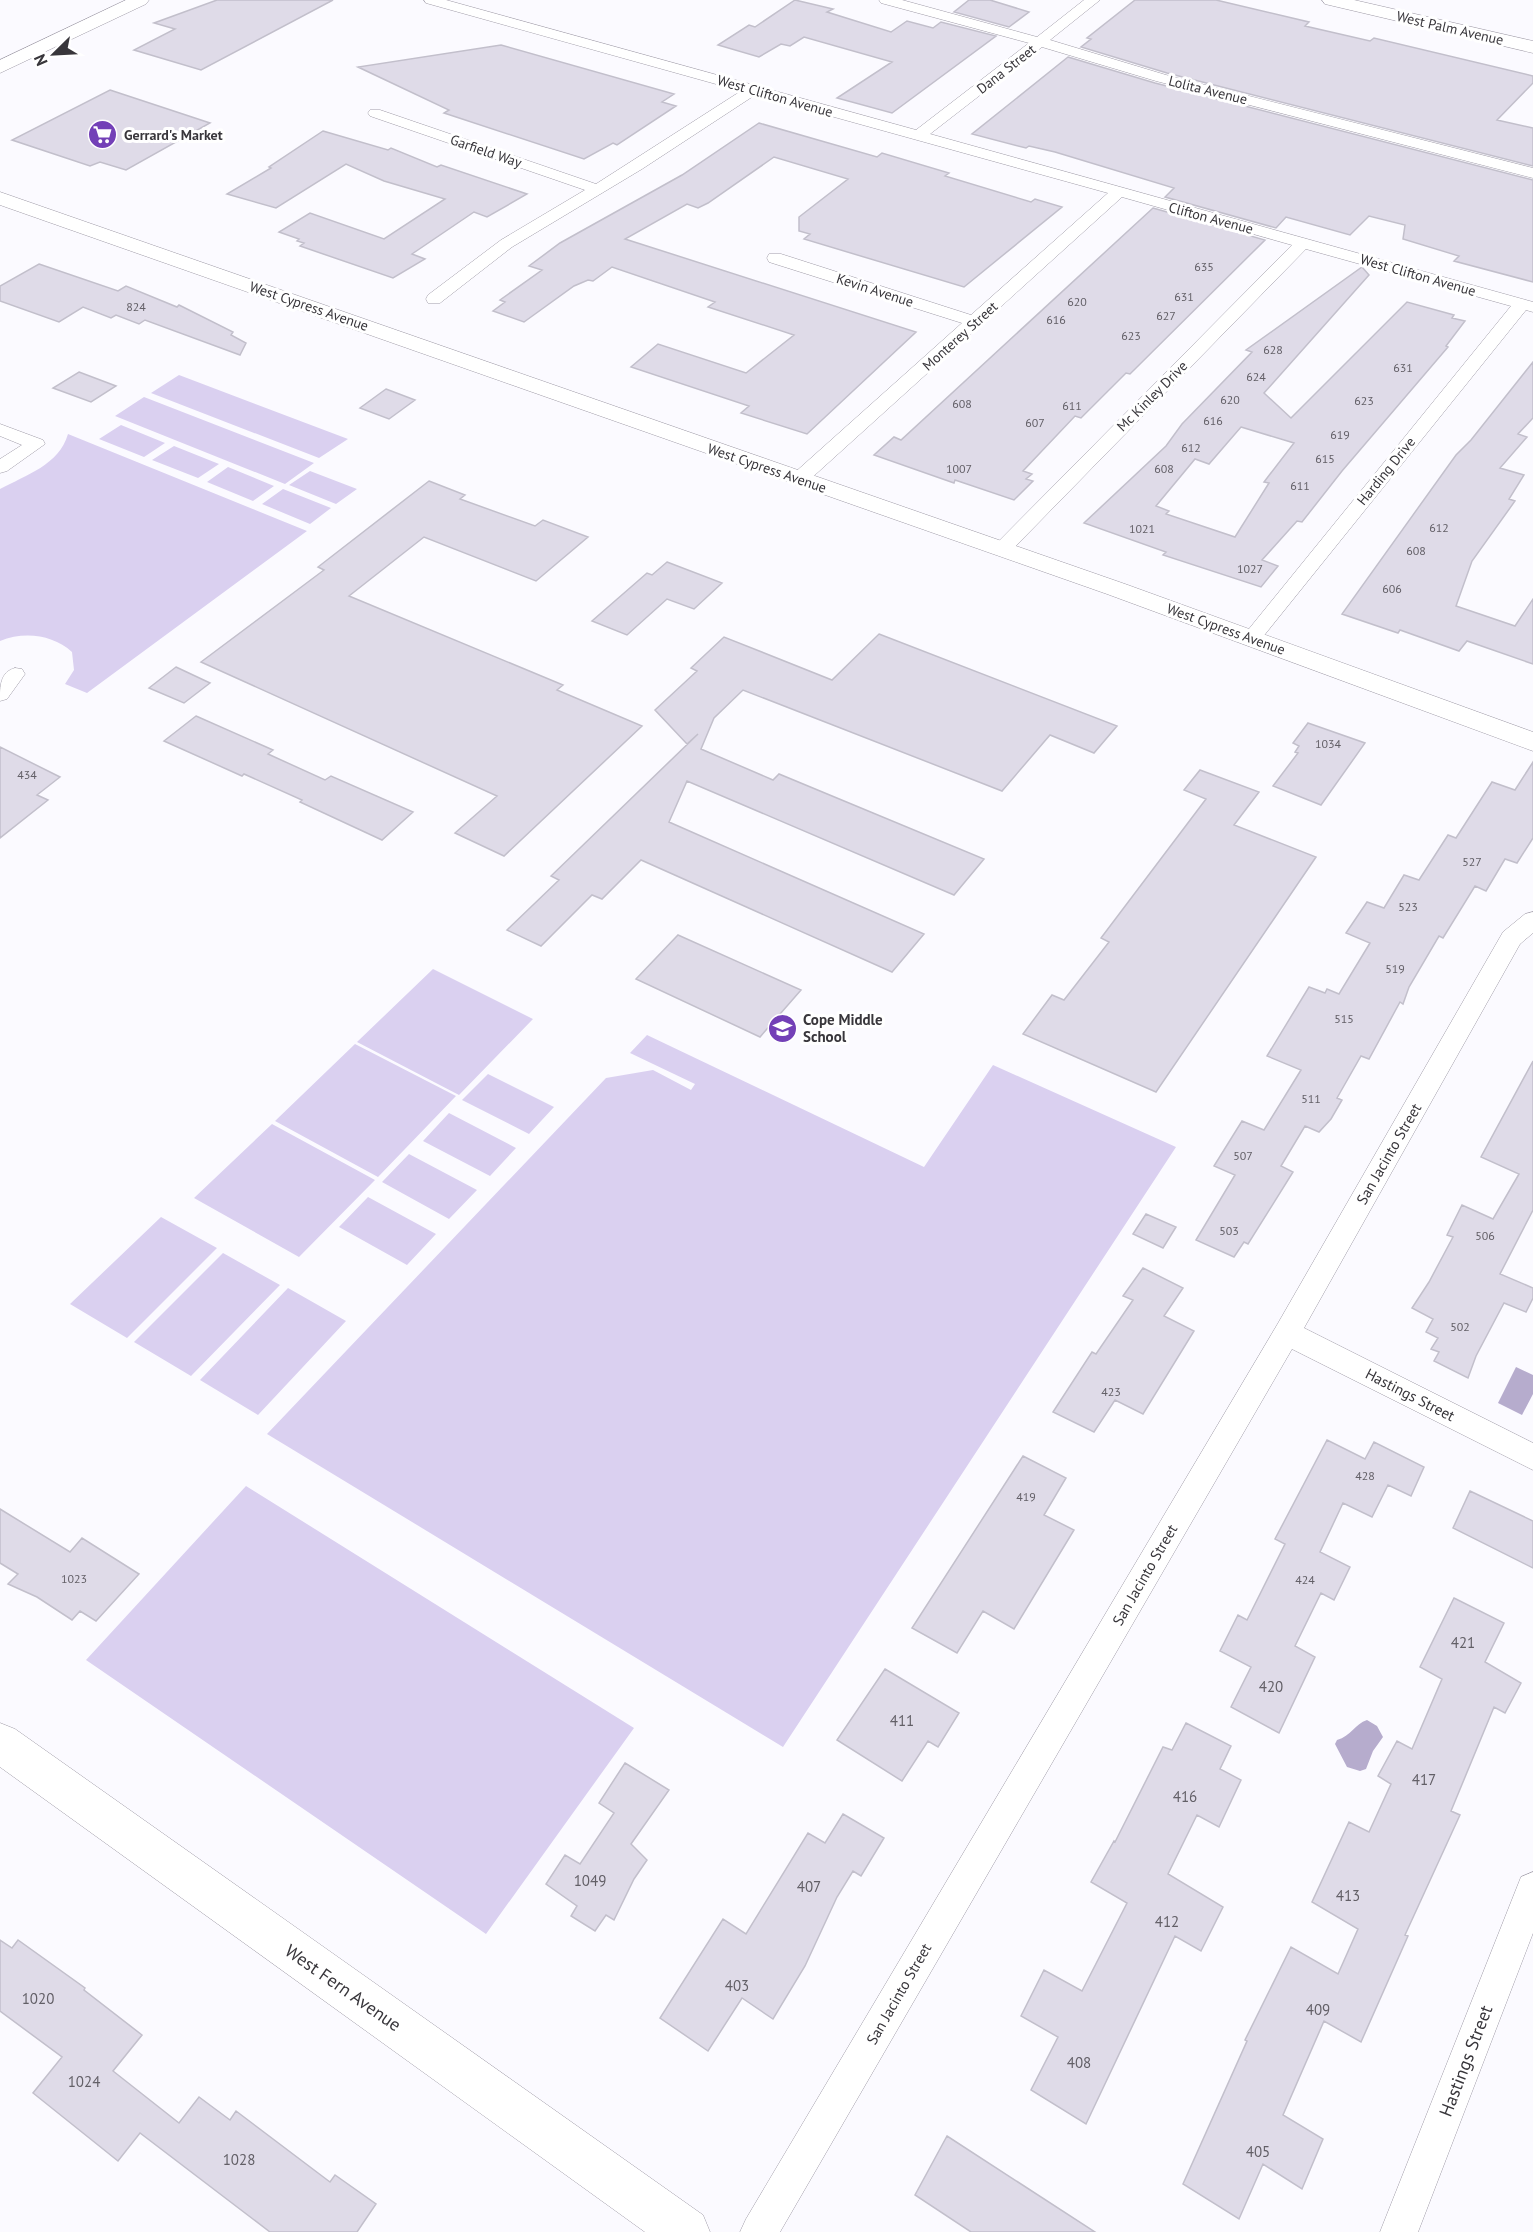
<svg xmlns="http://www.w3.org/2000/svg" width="1533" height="2232" font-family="'PT Sans',sans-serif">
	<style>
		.green { fill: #dad0f0 }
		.water { fill: #b6accd }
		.building { fill: #dfdbe8; stroke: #c2bfcb; stroke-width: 1.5; fill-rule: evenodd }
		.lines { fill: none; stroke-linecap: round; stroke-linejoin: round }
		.street-casing { stroke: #9f9ba7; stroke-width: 1 }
		.secondary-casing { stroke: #9f9ba7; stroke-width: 1 }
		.street { fill: #fff; fill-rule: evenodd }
		.secondary { fill: #fff; fill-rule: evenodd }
		.labels { text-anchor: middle; stroke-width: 6; stroke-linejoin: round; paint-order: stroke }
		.number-label { font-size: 12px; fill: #625f66 }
		.far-street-label { font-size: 14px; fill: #38363b; stroke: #fff }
		.far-poi-label { font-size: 14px; font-weight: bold; fill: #38363b; stroke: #fff; text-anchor: start }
		.poi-label { font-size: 15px; font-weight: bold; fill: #38363b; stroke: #fff; text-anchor: start }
		.street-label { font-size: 15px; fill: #38363b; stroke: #fff }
		.near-number-label { font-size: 15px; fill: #625f66 }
		.near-street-label { font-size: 18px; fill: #38363b; stroke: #fff }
	</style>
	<rect width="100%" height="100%" fill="#fbfaff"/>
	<path class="green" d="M179,375L348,439L319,458L151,393Z
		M144,397L314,463L285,484L115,416Z
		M121,425L165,443L144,457L99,439Z
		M68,434L307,531L87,693L65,684L74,670L72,652C53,635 25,631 0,641V489C26,475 59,465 68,434Z
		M174,446L219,464L198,478L152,460Z
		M228,467L274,486L253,501L207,482Z
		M310,471L357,489L336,504L289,485Z
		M283,489L331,508L310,524L262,504Z
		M433,969L533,1019L459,1095L357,1042Z
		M647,1035L924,1167L993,1065L1176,1147L783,1747L267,1434L606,1078L653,1070L691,1090L695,1084L630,1053Z
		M355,1044L456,1096L378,1177L275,1121Z
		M488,1074L554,1107L529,1134L462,1100Z
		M449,1113L516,1148L490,1176L423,1141Z
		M272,1124L375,1180L299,1257L194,1198Z
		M409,1154L477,1190L449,1219L382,1182Z
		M368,1197L436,1234L407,1265L339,1227Z
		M161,1217L217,1248L127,1338L70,1304Z
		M223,1253L280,1285L191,1376L134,1342Z
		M288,1288L346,1321L258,1415L200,1380Z
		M246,1486L634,1728L486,1934L86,1660Z"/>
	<path class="water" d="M1516,1367L1533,1375V1394L1522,1415L1498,1403Z
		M1367,1720L1377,1726L1383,1737L1373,1751L1366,1769L1360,1771L1347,1767L1335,1744L1337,1740C1351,1736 1355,1724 1367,1720Z"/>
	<path class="building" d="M217,0H333L201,70L134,50L175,29L154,23Z
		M795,0L833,9L827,12L891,32L907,21L933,28L941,22L996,36L892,113L837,98L892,62L804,37L790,46L781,44L759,57L718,45L749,25L755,27Z
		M969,0H990L1029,12L1009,27L954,12Z
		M1135,0H1216L1309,22L1305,26L1370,41L1374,38L1533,76V83L1497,120L1533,128V166L1167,73L1081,47L1091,39L1087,38Z
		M501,45L674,94L662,102L676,106L617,145L613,143L584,159L444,113L449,110L358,67Z
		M1068,57L1155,83L1533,180V282L1454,261L1459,256L1403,239L1405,225L1369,216L1350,235L1286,217L1276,228L1165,197L1174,188L1055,152L1029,146L1026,148L972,134Z
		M110,90L210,123L126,170L100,162L90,166L12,140Z
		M759,123L877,157L882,153L949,173L945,176L1031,202L1035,199L1062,207L964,287L804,239L810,234L799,231V217L848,179L774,157L708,203L698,208L687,204L625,239L916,332L807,434L741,413L749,406L631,367L658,344L746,373L794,335L708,307L715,302L612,267L593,281L588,280L574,286L524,322L493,311L505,302L500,300L542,270L529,266L560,243L682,175Z
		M323,131L388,150L391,148L437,167L441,165L527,194L487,217L474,212L412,254L425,259L393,278L300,246L304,243L297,241L299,239L279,232L310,213L384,239L445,199L384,181L346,164L276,208L227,194L271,168L269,167Z
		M1153,208L1265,240L1130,374L1126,373L1081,418L1075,416L1023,471L1032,474L1026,479L1033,481L1014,500L955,480L954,483L874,455L894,437L901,440Z
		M39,264L118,291L126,286L177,307L179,305L233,332L231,335L246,343L240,355L145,320L139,324L116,315L111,318L83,307L59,322L0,301V286Z
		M1362,267L1369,275L1264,393L1291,418L1407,302L1454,315L1452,318L1465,321L1446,346L1448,347L1342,471L1302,522L1297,521L1262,560L1278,566L1261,587L1163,555L1166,552L1084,523L1166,446L1182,424L1252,352L1246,350ZM1241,427L1294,443L1264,482L1269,483L1235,537L1166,514L1169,511L1156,506L1195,459L1209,464Z
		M1533,362V418L1518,434L1527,437L1500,468L1524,475L1509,499L1515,501L1472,561L1456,606L1515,626L1533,599V664L1467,641L1459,651L1400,630L1398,633L1342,614L1456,455L1471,440Z
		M79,372L116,386L91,402L53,388Z
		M386,389L415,400L389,419L360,408Z
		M429,481L465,495L460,499L535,526L543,520L588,537L536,581L424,537L349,596L563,685L557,690L642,726L504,856L455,833L497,796L201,662L324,570L318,567Z
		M667,562L722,583L694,609L667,599L627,635L592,621L647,573L652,575Z
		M879,634L1117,726L1094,753L1050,735L1002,791L743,690L714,718L701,749L773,780L779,774L984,859L954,895L687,781L669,822L924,934L892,972L641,860L602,899L592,895L541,946L507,930L559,880L551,876L698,734L687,744L655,710L697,671L691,668L724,637L832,680Z
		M176,667L210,683L184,703L149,688Z
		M196,716L273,750L268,754L325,780L331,776L413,812L382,840L300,802L302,800L244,774L242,776L164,741Z
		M1308,723L1365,743L1321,805L1273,786L1298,753L1295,752L1299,746L1293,743Z
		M0,747L60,777L37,795L48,800L0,838Z
		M1533,762V838L1517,863L1505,859L1486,891L1475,886L1443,938L1439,936L1409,987L1403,1004L1400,1002L1369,1059L1361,1056L1337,1098L1342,1100L1331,1119L1319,1132L1305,1126L1281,1166L1293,1172L1248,1244L1244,1242L1234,1257L1196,1240L1235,1175L1214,1166L1242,1121L1264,1130L1301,1070L1267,1056L1309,987L1325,993L1327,989L1339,994L1370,943L1346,933L1367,902L1384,908L1404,875L1419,880L1448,835L1456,838L1492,782L1515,790Z
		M1200,770L1259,792L1234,825L1316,857L1156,1092L1023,1034L1052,995L1064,1000L1109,942L1101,938L1206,799L1184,790Z
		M678,935L801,990L760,1037L636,979Z
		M1533,1061V1210L1500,1274L1533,1288V1298L1526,1312L1504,1303L1476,1356L1468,1378L1434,1361L1439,1352L1431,1349L1438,1338L1426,1332L1433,1319L1412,1308L1429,1282L1453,1237L1447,1235L1462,1205L1493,1219L1519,1174L1481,1157Z
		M1146,1214L1176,1227L1163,1248L1133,1234Z
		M1143,1268L1183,1288L1164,1316L1194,1331L1143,1414L1115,1400L1094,1432L1053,1412L1092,1352L1096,1354L1133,1300L1123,1296Z
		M1327,1440L1365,1459L1374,1442L1424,1467L1411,1496L1388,1485L1372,1517L1343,1503L1320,1552L1350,1567L1334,1600L1321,1593L1295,1646L1315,1657L1279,1733L1231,1707L1251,1667L1220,1651L1238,1615L1247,1620L1285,1544L1275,1539Z
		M1023,1456L1066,1478L1044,1515L1074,1530L1014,1629L983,1611L957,1653L912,1628Z
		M1470,1491L1533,1521V1568L1453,1528Z
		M0,1509L70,1552L82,1538L139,1574L96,1621L80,1611L72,1620L37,1597L8,1584L18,1574L0,1563Z
		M1454,1598L1504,1623L1485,1662L1521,1683L1505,1713L1494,1707L1451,1811L1460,1815L1405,1935L1408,1936L1361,2042L1324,2021L1283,2115L1323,2139L1302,2189L1263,2164L1239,2219L1183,2184L1247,2041L1245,2040L1291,1947L1338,1974L1358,1929L1312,1902L1349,1822L1369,1832L1391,1784L1378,1776L1397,1741L1412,1749L1442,1679L1420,1667Z
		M885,1669L959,1713L938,1747L928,1741L902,1781L837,1740Z
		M1186,1723L1231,1746L1220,1769L1241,1780L1219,1827L1197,1815L1168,1874L1223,1907L1201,1951L1175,1936L1086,2124L1031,2090L1058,2037L1021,2016L1044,1970L1082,1991L1127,1903L1091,1882L1114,1841L1115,1842L1163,1747L1172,1750Z
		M625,1763L669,1790L631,1844L647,1860L634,1879L614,1920L606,1915L595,1931L571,1916L577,1906L546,1884L565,1855L580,1864L614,1813L599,1803Z
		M843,1814L884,1838L861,1876L853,1871L837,1897L805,1966L773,2019L742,1998L708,2051L660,2018L723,1919L746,1934L808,1833L825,1843Z
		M0,1940L12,1948L18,1940L85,1988L84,1990L142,2035L113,2071L179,2123L199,2097L230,2120L236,2111L330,2182L335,2175L376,2204L357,2232H270L140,2133L118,2161L33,2093L62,2057L0,2011Z
		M947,2136L1095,2232H971L915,2195Z"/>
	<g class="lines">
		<defs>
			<path id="street" d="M424,0H446L916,130L1029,43L881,3L879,0H902L1037,37L1084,0H1100L1050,40L1166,75L1533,168V178L1156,81L1042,47L930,134L1533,302V312L1526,310L1258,643L1251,645L1244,643L1241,639L1244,635L1511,306L1306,249L1008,554H994L991,550L994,546L1292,245L1122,197L806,483H792L790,479L792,475L962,323L769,262L767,258L769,254H781L971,315L1108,193L755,95L642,169L512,247L440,303H428L426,299L428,295L501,240L585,190L370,116L368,113L370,110H380L596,184L741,91L426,3Z
				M0,424L43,440L45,444L7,471L0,473V459L22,445L0,436Z
				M15,668L22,669L25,674L7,699L0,701C0,686 0,672 15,668Z
				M1533,912V933L1520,944L1304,1328L1533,1443V1470L1292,1349L780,2232H740L746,2219L1277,1325L1503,932L1525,914Z
				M1533,1872V1933L1418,2232H1380L1521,1877Z"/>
			<path id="secondary" d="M126,0H149L146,4L0,73V60Z
				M1322,0H1354L1533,41V53L1325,4Z
				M0,192L1125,584L1533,732V751L1107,594L0,205Z
				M0,1723L15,1729L703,2215L710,2232H645L0,1767Z"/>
		</defs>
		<use href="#street" class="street-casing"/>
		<use href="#secondary" class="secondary-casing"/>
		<use href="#street" class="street"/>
		<use href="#secondary" class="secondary"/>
	</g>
	<defs>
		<symbol id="supermarket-disc" viewBox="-11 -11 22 22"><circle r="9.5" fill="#7340b7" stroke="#fff"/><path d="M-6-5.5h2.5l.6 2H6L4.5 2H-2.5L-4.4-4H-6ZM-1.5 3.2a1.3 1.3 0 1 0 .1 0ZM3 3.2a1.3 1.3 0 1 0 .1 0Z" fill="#fff"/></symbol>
		<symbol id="school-disc" viewBox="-11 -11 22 22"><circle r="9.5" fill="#7340b7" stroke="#fff"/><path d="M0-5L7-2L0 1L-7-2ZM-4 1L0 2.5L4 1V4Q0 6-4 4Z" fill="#fff"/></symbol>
	</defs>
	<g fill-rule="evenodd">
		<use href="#supermarket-disc" x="86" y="118" width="33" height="33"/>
		<use href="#school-disc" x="766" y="1012" width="33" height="33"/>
	</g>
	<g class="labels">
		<g class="number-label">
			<text x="1204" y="271">635</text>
			<text x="1184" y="301">631</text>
			<text x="1077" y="306">620</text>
			<text x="136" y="311">824</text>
			<text x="1166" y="320">627</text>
			<text x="1056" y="324">616</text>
			<text x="1131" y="340">623</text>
			<text x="1273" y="354">628</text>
			<text x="1403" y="372">631</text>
			<text x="1256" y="381">624</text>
			<text x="1230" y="404">620</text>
			<text x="1364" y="405">623</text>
			<text x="962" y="408">608</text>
			<text x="1072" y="410">611</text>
			<text x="1213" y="425">616</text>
			<text x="1035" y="427">607</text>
			<text x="1340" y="439">619</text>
			<text x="1191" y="452">612</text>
			<text x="1325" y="463">615</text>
			<text x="959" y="473">1007</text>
			<text x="1164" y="473">608</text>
			<text x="1300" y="490">611</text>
			<text x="1439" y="532">612</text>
			<text x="1142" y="533">1021</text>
			<text x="1416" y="555">608</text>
			<text x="1250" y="573">1027</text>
			<text x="1392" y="593">606</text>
			<text x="1328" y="748">1034</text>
			<text x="27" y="779">434</text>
			<text x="1472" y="866">527</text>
			<text x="1408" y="911">523</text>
			<text x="1395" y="973">519</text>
			<text x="1344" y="1023">515</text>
			<text x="1311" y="1103">511</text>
			<text x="1243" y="1160">507</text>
			<text x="1229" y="1235">503</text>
			<text x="1485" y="1240">506</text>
			<text x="1460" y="1331">502</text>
			<text x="1111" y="1396">423</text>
			<text x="1365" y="1480">428</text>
			<text x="1026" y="1501">419</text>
			<text x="74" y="1583">1023</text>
			<text x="1305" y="1584">424</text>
		</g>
		<g class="far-street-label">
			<text transform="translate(1450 28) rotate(13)" y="5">West Palm Avenue</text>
			<text transform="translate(1006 69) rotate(-38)" y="5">Dana Street</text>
			<text transform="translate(1208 90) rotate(14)" y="5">Lolita Avenue</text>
			<text transform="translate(775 96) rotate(16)" y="5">West Clifton Avenue</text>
			<text transform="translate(486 151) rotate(19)" y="5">Garfield Way</text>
			<text transform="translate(1211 218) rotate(15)" y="5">Clifton Avenue</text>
			<text transform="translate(1418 275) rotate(16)" y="5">West Clifton Avenue</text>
			<text transform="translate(875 290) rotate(18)" y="5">Kevin Avenue</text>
			<text transform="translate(309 306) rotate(19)" y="5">West Cypress Avenue</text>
			<text transform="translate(960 336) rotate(-42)" y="5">Monterey Street</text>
			<text transform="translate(1152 396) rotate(-45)" y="5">Mc Kinley Drive</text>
			<text transform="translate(767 468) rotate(19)" y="5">West Cypress Avenue</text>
			<text transform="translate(1386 471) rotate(-51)" y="5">Harding Drive</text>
			<text transform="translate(1226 629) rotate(20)" y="5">West Cypress Avenue</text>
		</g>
		<g class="far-poi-label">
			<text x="124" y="140">Gerrard's Market</text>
		</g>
		<g class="poi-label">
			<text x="803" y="1025">Cope Middle<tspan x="803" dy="17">School</tspan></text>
		</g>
		<g class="street-label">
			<text transform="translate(1389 1154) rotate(-60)" y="5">San Jacinto Street</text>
			<text transform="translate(1410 1395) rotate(27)" y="5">Hastings Street</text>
			<text transform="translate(1145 1575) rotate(-60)" y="5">San Jacinto Street</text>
			<text transform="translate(899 1994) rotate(-60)" y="5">San Jacinto Street</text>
		</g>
		<g class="near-number-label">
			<text x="1463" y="1648">421</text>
			<text x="1271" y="1692">420</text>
			<text x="902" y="1726">411</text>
			<text x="1424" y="1785">417</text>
			<text x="1185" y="1802">416</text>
			<text x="590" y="1886">1049</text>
			<text x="809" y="1892">407</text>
			<text x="1348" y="1901">413</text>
			<text x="1167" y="1927">412</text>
			<text x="737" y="1991">403</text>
			<text x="38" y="2004">1020</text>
			<text x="1318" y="2015">409</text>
			<text x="1079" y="2068">408</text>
			<text x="84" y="2087">1024</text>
			<text x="1258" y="2157">405</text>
			<text x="239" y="2165">1028</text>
		</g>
		<g class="near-street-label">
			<text transform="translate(343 1988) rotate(35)" y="6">West Fern Avenue</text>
			<text transform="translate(1466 2061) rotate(-69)" y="6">Hastings Street</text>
		</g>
	</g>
	<g transform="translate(54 54) rotate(246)" stroke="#ffffff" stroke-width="4.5" paint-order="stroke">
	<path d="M0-4.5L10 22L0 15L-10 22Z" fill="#38363b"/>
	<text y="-9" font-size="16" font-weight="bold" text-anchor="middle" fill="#38363b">N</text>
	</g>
</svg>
